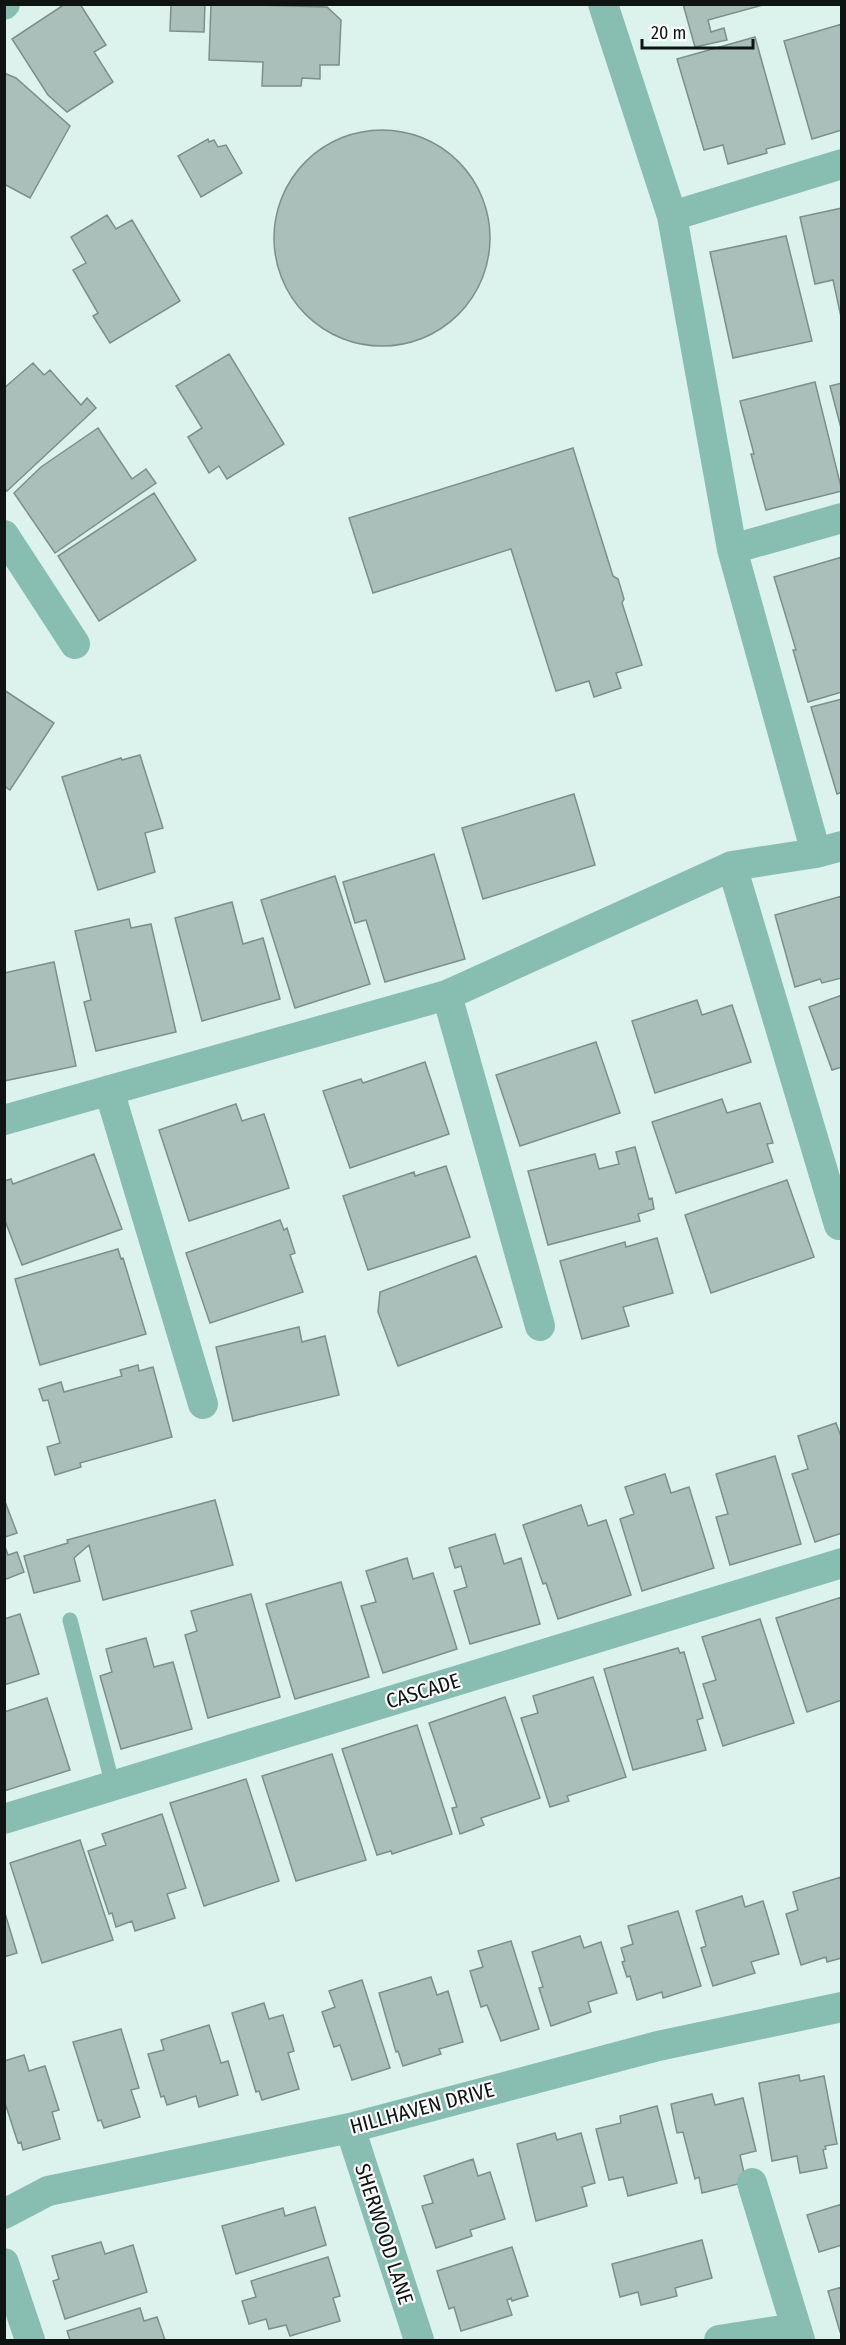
<svg xmlns="http://www.w3.org/2000/svg" width="846" height="2345" font-family="'Fira Sans Condensed',sans-serif">
	<style>
		.building { fill: #aabfb9; stroke: #7b908a; stroke-width: 1.5 }
		.lines { fill: none; stroke-linecap: round; stroke-linejoin: round }
		.service { stroke: #87beb1; stroke-width: 15 }
		.minor { stroke: #87beb1; stroke-width: 30 }
		.labels { text-anchor: middle; stroke-width: 4.5; stroke-linejoin: round; paint-order: stroke }
		.street-label { font-size: 21px; fill: #0d1412; stroke: #fff }
	</style>
	<rect width="100%" height="100%" fill="#dcf2ed"/>
	<path class="building" d="M65,4H80L106,45L94,52L113,82L67,112L48,95L12,39Z
		M171,4H205L204,32L170,31Z
		M211,4L327,7L341,20L339,65H320V79L302,78L301,86H262L263,62L209,60Z
		M683,4H763V5L708,20L711,32L724,28L727,40L695,47Z
		M842,24V130L812,139L784,41Z
		M755,37L785,144L766,149L767,153L728,164L723,145L704,150L677,59Z
		M4,73L16,78L70,126L30,198L4,184Z
		M274 238a108 108 0 1 1 216 0a108 108 0 1 1-216 0Z
		M208,139L209,142L214,140L218,147L226,145L242,173L201,197L178,156Z
		M842,208V317H841L833,280L815,284L800,217Z
		M107,215L116,229L132,220L180,301L110,343L93,316L98,313L73,270L86,263L71,237Z
		M786,236L812,341L733,358L710,252Z
		M229,354L284,444L227,479L219,466L209,473L188,437L202,428L176,386Z
		M33,363L44,375L50,370L81,405L87,398L96,408L7,491L4,488V388Z
		M815,382L842,491L766,510L751,454H754L740,401Z
		M842,383V432L830,386Z
		M98,428L132,479L146,469L156,483L55,553L14,493L41,467Z
		M573,448L613,576L618,579L624,599L622,603L642,665L616,673L621,688L594,697L589,681L556,691L511,549L373,593L349,518Z
		M154,493L196,560L99,621L58,556Z
		M842,557V692L808,702L793,650H796L774,577Z
		M4,690L54,723L10,790L4,786Z
		M842,699V792L837,794L811,707Z
		M140,755L163,828L145,833L155,872L98,890L62,777L121,758L122,760Z
		M574,794L595,865L483,899L462,828Z
		M434,854L465,959L385,982L366,920L355,923L343,882Z
		M335,876L370,984L295,1008L261,900Z
		M842,896V978L822,983L820,979L795,987L775,915Z
		M232,902L243,944L263,938L280,999L202,1021L175,918Z
		M129,919L131,928L151,924L176,1032L96,1051L84,1002L91,1000L75,931Z
		M54,962L76,1066L4,1081V973Z
		M842,995V1067L832,1070L809,1007Z
		M697,1000L702,1015L732,1005L751,1062L655,1093L632,1021Z
		M596,1042L620,1113L520,1146L496,1075Z
		M425,1062L449,1134L350,1168L323,1091L361,1079L363,1083Z
		M722,1099L727,1113L760,1103L773,1143L767,1144L773,1162L676,1193L652,1122Z
		M236,1104L242,1121L264,1114L289,1188L189,1221L159,1130Z
		M635,1147L649,1199L652,1198L654,1209L638,1214L640,1221L548,1245L528,1171L595,1154L599,1169L619,1164L616,1152Z
		M94,1154L122,1229L22,1265L4,1218V1181L11,1179L13,1184Z
		M446,1166L470,1237L368,1270L343,1196L414,1172L415,1176Z
		M787,1180L814,1257L711,1293L685,1215Z
		M280,1220L284,1230L287,1228L295,1253L290,1255L303,1292L210,1323L186,1253Z
		M657,1238L673,1293L623,1307L629,1326L582,1339L560,1261L625,1242L626,1247Z
		M118,1249L121,1259L123,1258L146,1334L40,1365L15,1279Z
		M476,1256L502,1327L398,1366L378,1312L380,1292Z
		M299,1327L302,1342L325,1336L339,1395L233,1421L216,1347Z
		M138,1365L139,1371L153,1367L172,1437L80,1463L81,1467L55,1475L47,1447L60,1443L48,1400L43,1401L39,1389L61,1382L64,1392L122,1376L120,1370Z
		M836,1423L842,1439V1533L815,1542L792,1474L808,1469L798,1436Z
		M775,1456L801,1544L730,1565L716,1517L728,1514L716,1474Z
		M665,1474L671,1493L689,1487L714,1568L642,1591L620,1519L634,1514L625,1487Z
		M4,1499L17,1533L5,1537L4,1541Z
		M215,1500L233,1565L103,1600L89,1545L74,1558L80,1581L34,1593L24,1556L68,1543L67,1540Z
		M581,1505L588,1526L606,1520L631,1595L558,1619L546,1583L543,1584L523,1525Z
		M495,1534L504,1564L521,1558L540,1624L470,1644L454,1591L467,1587L461,1566L455,1568L449,1548Z
		M4,1544L8,1555L17,1552L24,1572L4,1580Z
		M407,1558L413,1579L433,1573L457,1649L383,1673L361,1606L376,1602L366,1571Z
		M341,1582L369,1677L295,1699L266,1604Z
		M251,1594L280,1697L208,1718L185,1635L197,1631L191,1611Z
		M842,1597V1700L807,1712L776,1618Z
		M20,1614L39,1674L4,1685V1619Z
		M760,1619L794,1723L723,1746L703,1684L716,1680L702,1637Z
		M146,1638L154,1667L173,1662L192,1729L121,1749L100,1676L112,1672L106,1649Z
		M678,1648L680,1653L684,1652L703,1718L697,1720L706,1750L633,1770L604,1669Z
		M593,1677L626,1777L567,1796L569,1801L550,1807L521,1718L538,1713L533,1696Z
		M505,1697L540,1798L481,1818L484,1825L460,1834L452,1808L457,1807L429,1723Z
		M47,1698L70,1770L4,1791V1712Z
		M417,1725L452,1834L392,1854L391,1851L377,1855L342,1749Z
		M332,1754L366,1860L296,1881L262,1776Z
		M246,1779L279,1881L204,1906L170,1803Z
		M162,1814L186,1888L167,1894L175,1918L135,1931L132,1921L116,1927L112,1913L109,1914L88,1851L106,1845L102,1834Z
		M80,1840L113,1940L42,1963L10,1863Z
		M841,1877L842,1958L827,1962L826,1957L801,1965L786,1914L798,1910L793,1892Z
		M742,1896L745,1907L763,1901L779,1954L751,1962L755,1973L713,1986L701,1948L706,1946L696,1911Z
		M4,1910L17,1953L4,1957Z
		M678,1911L701,1986L663,1998L662,1992L637,2000L630,1976L627,1977L622,1962L625,1961L621,1948L633,1944L628,1926Z
		M580,1936L584,1948L601,1942L617,1993L588,2002L591,2012L551,2026L539,1988L543,1987L532,1952Z
		M511,1941L539,2029L501,2041L487,2005L481,2007L470,1971L483,1967L478,1951Z
		M431,1977L437,1995L448,1991L463,2042L439,2049L441,2054L403,2066L398,2051L396,2052L379,1993Z
		M362,1980L390,2068L352,2080L340,2045L334,2047L322,2012L335,2007L329,1991Z
		M264,2003L269,2019L283,2015L294,2051L288,2053L299,2089L262,2100L259,2091L256,2092L232,2013Z
		M209,2025L221,2063L228,2061L238,2095L199,2107L196,2096L167,2105L164,2096L161,2097L148,2054L164,2050L161,2040Z
		M121,2029L139,2088L131,2090L140,2117L104,2128L101,2120L98,2121L73,2042Z
		M24,2055L29,2071L45,2066L59,2110L52,2112L60,2139L23,2150L21,2142L18,2143L4,2100V2061Z
		M799,2075L800,2081L824,2076L837,2144L825,2146L826,2149L823,2150L827,2168L800,2173L797,2156L772,2161L759,2083Z
		M712,2094L715,2105L743,2098L756,2151L740,2155L746,2182L702,2193L699,2177L695,2179L683,2132L677,2133L671,2104Z
		M657,2106L677,2183L628,2196L623,2177L609,2180L596,2129L621,2123L620,2116Z
		M555,2133L557,2140L581,2133L595,2183L582,2187L587,2206L536,2221L517,2144Z
		M473,2159L478,2176L490,2172L505,2219L470,2230L472,2236L436,2248L422,2206L433,2203L424,2176Z
		M842,2204V2245L819,2252L807,2215Z
		M315,2207L326,2245L236,2274L222,2226L283,2208L285,2216Z
		M702,2240L712,2278L675,2288L677,2296L641,2305L638,2292L620,2297L612,2264Z
		M101,2242L105,2254L133,2245L147,2292L65,2319L53,2281L59,2279L52,2256Z
		M512,2247L528,2296L512,2301L511,2298L507,2300L512,2315L461,2331L454,2307L449,2309L437,2271Z
		M328,2257L340,2296L333,2298L340,2321L290,2336L286,2325L269,2329L266,2319L249,2324L242,2301L256,2297L251,2281Z
		M842,2287V2331L840,2332L828,2291Z
		M140,2308L144,2321L157,2317L165,2340H70L67,2331Z"/>
	<g class="lines">
		<path class="service" d="M70,1620L113,1786"/>
		<path class="minor" d="M603,4L672,216L732,549L816,853
			M4,5L5,4
			M672,216L842,164
			M4,535L75,644
			M732,549L842,518
			M732,866L839,1225
			M447,995L540,1326
			M109,1090L203,1404
			M4,1120L447,995L732,866L816,853L842,846
			M4,1819L842,1563
			M350,2128L419,2340
			M752,2183L800,2340
			M4,2214L48,2191L350,2128L658,2046L842,2007
			M4,2263L30,2340
			M719,2340L796,2328"/>
	</g>
	<g class="labels">
		<g class="street-label">
			<text transform="translate(423 1691) rotate(-17)" y="7">CASCADE</text>
			<text transform="translate(422 2108) rotate(-15)" y="7">HILLHAVEN DRIVE</text>
			<text transform="translate(384 2234) rotate(72)" y="7">SHERWOOD LANE</text>
		</g>
	</g>
	<rect width="846" height="2345" fill="none" stroke="#0d1412" stroke-width="12"/>
	<path d="M642 39v9h111v-9" fill="none" stroke="#0d1412" stroke-width="3"/>
	<text x="651" y="39" font-size="18" fill="#0d1412" stroke="#ffffff" stroke-width="4.5" paint-order="stroke">20 m</text>
</svg>
